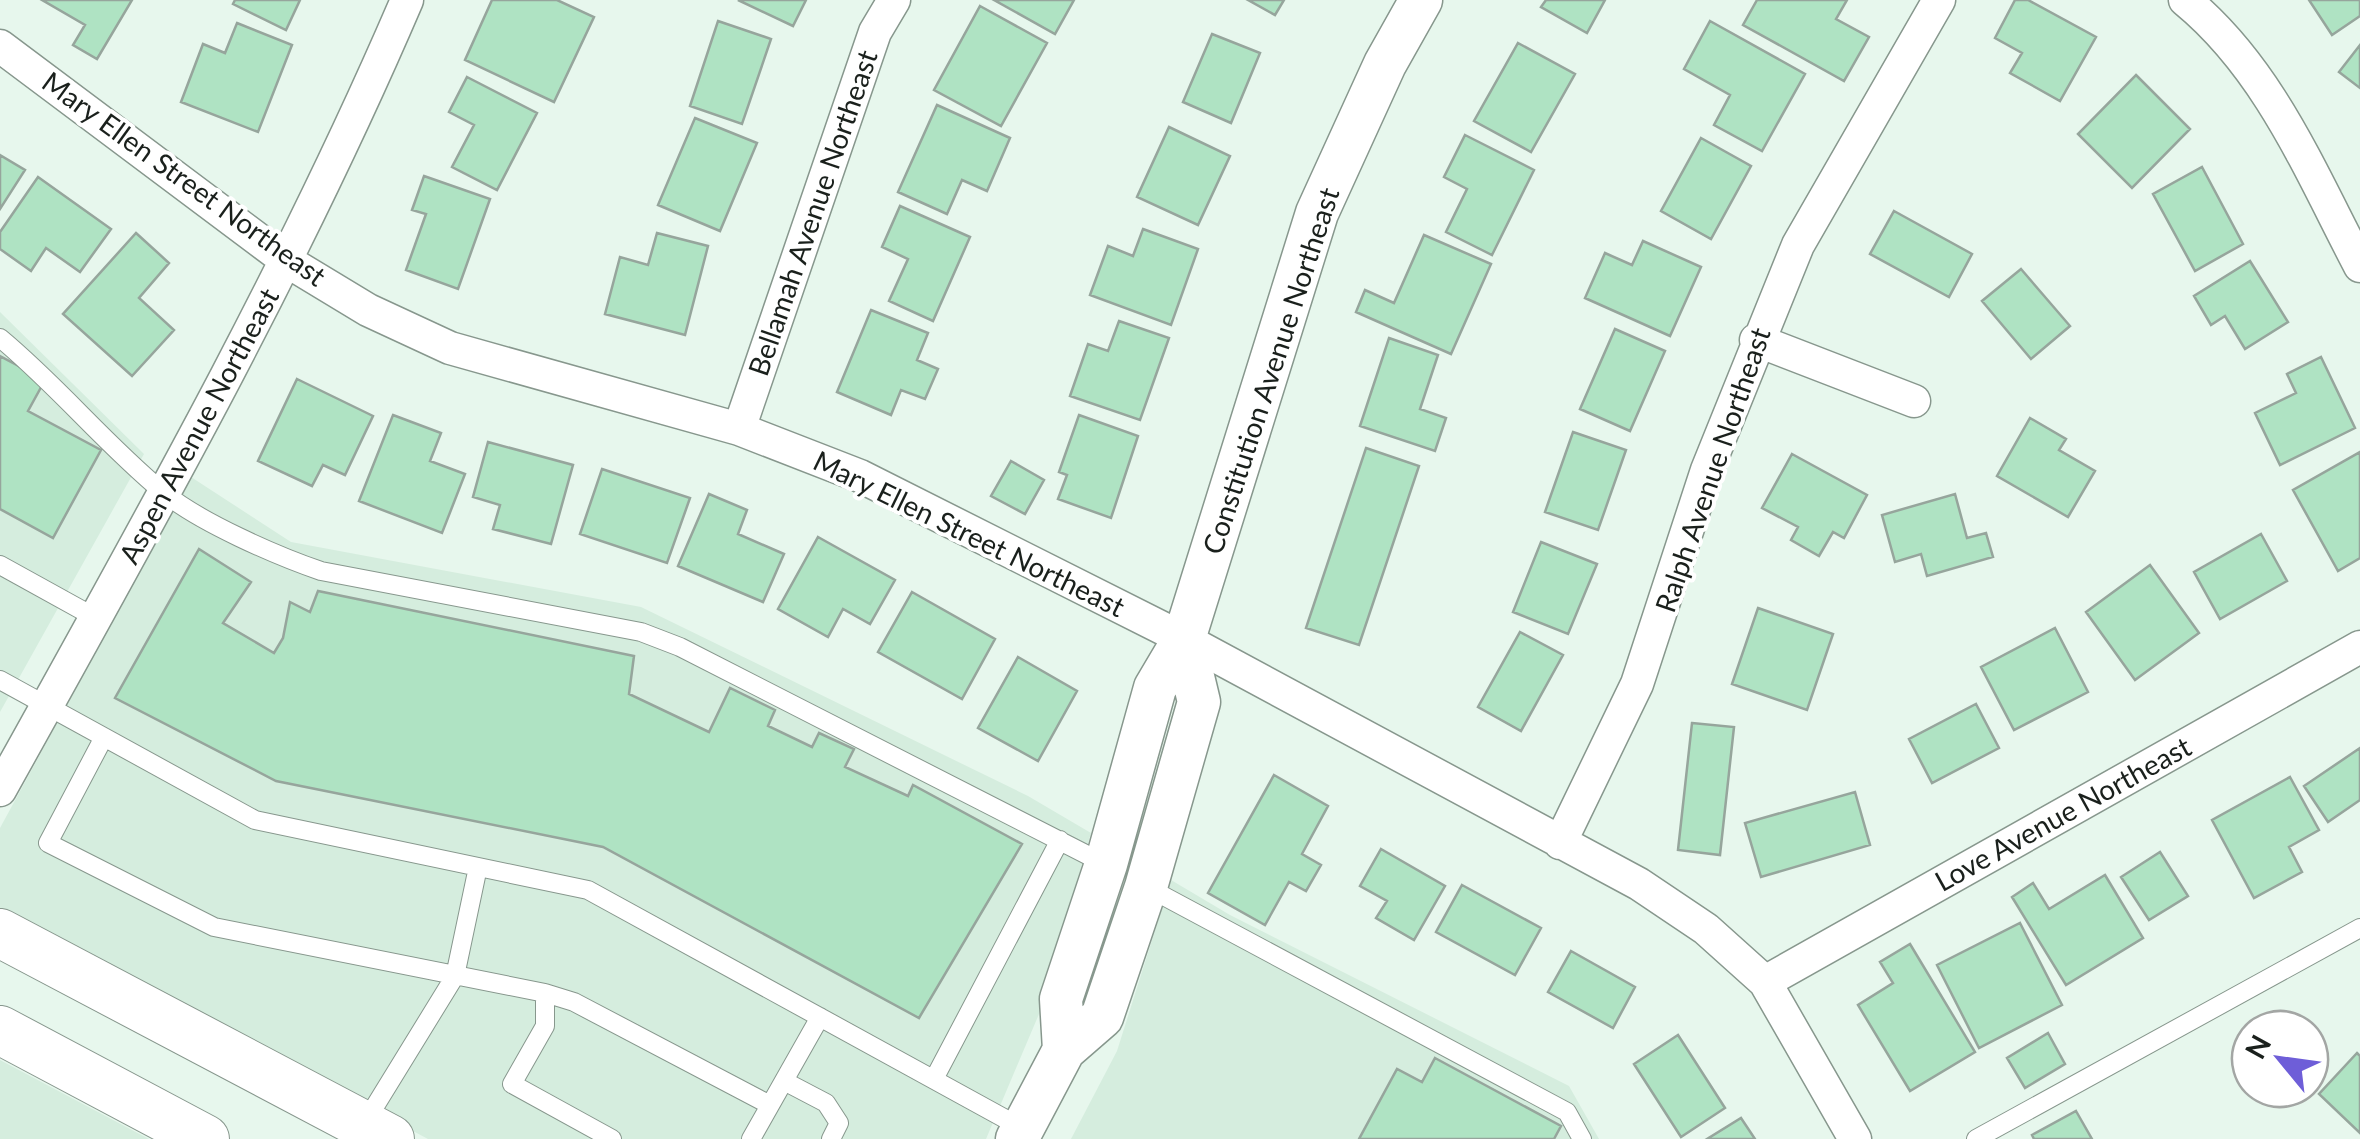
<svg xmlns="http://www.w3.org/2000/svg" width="2360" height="1139" font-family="Lato,sans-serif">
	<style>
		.built { fill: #d5edde }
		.building { fill: #afe3c3; stroke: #96a59c; stroke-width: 2.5 }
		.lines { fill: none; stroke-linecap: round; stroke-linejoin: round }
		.service-casing { stroke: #87978d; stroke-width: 20 }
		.minor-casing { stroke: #87978d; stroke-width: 35 }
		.tertiary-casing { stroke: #87978d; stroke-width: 45 }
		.secondary-casing { stroke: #87978d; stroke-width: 50 }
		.service { stroke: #fff; stroke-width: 18 }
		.minor { stroke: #fff; stroke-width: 32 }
		.tertiary { stroke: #fff; stroke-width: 42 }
		.secondary { stroke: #fff; stroke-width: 48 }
		.labels { text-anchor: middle; stroke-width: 8; stroke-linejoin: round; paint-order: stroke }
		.street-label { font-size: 28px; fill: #1a201c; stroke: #fff }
	</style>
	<rect width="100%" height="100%" fill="#e7f7ed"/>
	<path class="built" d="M0,312L144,454L0,712Z
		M191,477L291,542L641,607L1028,796L1091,833L1039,1014L986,1139H428L0,912V828Z
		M1171,880L1230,915L1569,1086L1599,1139H1071L1117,1051Z
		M0,1060L149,1139H0Z"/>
	<path class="building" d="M42,0H132L97,59L73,45L85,25Z
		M235,0H300L286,30L233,4Z
		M492,0H557L594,17L554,102L465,60Z
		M738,0H806L793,26Z
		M994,0H1074L1055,34Z
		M1248,0H1284L1275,15Z
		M1546,0H1605L1587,33L1541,7Z
		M1757,0H1847L1836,19L1869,37L1844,81L1743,25Z
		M2015,0H2028L2096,37L2060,101L2010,73L2022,53L1995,38Z
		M2309,0H2360V16L2332,35Z
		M980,6L1047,43L1001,126L934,90Z
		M718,21L771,39L742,124L690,106Z
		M1710,21L1805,74L1762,151L1714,125L1730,95L1684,69Z
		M237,23L292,45L258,132L181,102L203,44L225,53Z
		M1212,34L1260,53L1231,123L1183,102Z
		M1518,43L1575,74L1531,152L1474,121Z
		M2360,45V88L2339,72Z
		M2136,75L2190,129L2132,188L2078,134Z
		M467,77L537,113L497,190L452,167L474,125L449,112Z
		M937,105L1010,138L987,191L962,180L947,214L898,192Z
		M695,118L757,143L720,231L658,205Z
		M1169,127L1230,156L1198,225L1137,197Z
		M1465,135L1534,170L1492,255L1446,232L1467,189L1444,177Z
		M1701,138L1751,166L1711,239L1661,211Z
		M0,155L25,170L0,209Z
		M2202,167L2243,244L2195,271L2153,194Z
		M424,176L490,199L458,289L406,270L426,214L412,210Z
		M38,177L111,229L80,272L46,248L31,271L0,249V232Z
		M900,206L970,237L933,321L889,301L908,259L882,247Z
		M1894,211L1972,254L1949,297L1870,254Z
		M1143,229L1198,249L1171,325L1090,295L1108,246L1133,256Z
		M136,233L169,263L139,298L174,330L132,376L63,314Z
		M657,233L708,246L685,335L605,314L620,257L648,265Z
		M1424,235L1491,264L1451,354L1356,312L1365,290L1394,303Z
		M1643,241L1701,267L1670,336L1585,298L1605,253L1632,265Z
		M2250,261L2288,322L2245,349L2225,316L2211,325L2194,296Z
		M2021,269L2070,326L2031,359L1982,301Z
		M871,310L928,333L917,360L938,369L925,399L901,390L891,415L837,392Z
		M1119,321L1169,338L1140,420L1070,396L1088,344L1108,351Z
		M1615,329L1665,351L1630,431L1580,409Z
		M1389,338L1438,355L1420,409L1446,418L1435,451L1360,426Z
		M0,356L45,380L28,411L101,450L53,538L0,509Z
		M2321,357L2355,428L2280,465L2255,413L2296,393L2287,374Z
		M297,379L373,416L345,475L323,465L312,486L258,461Z
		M393,415L441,433L430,461L465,474L442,533L359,501Z
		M1079,415L1138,436L1111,518L1058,499L1067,475L1059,472Z
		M2030,418L2066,439L2059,450L2095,471L2068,517L1997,476Z
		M1573,432L1626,450L1598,530L1545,512Z
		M488,442L573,465L551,544L493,529L500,505L473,497Z
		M1366,448L1419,466L1359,645L1306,628Z
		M2360,452V558L2338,571L2293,490Z
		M1792,454L1867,495L1844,538L1833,532L1819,556L1791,540L1798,527L1762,508Z
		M1011,461L1044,480L1025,514L991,496Z
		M602,469L690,498L667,563L580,534Z
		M709,494L747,510L738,534L784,554L763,602L678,566Z
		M1955,494L1967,538L1986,533L1993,557L1927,576L1921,554L1895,562L1882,515Z
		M2261,534L2287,581L2220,619L2194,572Z
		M818,537L895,580L870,624L843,609L828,637L778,609Z
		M1541,542L1597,564L1568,634L1513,612Z
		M199,549L251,582L223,623L274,653L283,638L290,602L310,612L318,591L634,656L629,694L709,732L730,688L775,710L768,726L812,747L819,733L854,749L845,767L908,796L913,785L1022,844L919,1018L603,847L276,781L115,698Z
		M2150,565L2199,633L2135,680L2086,612Z
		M912,592L995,639L962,699L878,652Z
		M1758,608L1833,634L1807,710L1732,684Z
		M2055,628L2088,692L2014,730L1981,667Z
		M1520,632L1563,655L1521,731L1478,707Z
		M1018,657L1077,691L1038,761L978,728Z
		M1976,704L1999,748L1932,783L1909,739Z
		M1692,723L1734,727L1720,855L1678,850Z
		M2360,748V800L2328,822L2304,786Z
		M1274,775L1328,806L1302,854L1321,865L1306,891L1289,882L1265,925L1208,893Z
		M2290,777L2319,830L2289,847L2302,872L2254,898L2212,820Z
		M1855,792L1870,845L1761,877L1745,823Z
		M1381,849L1445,886L1414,940L1376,918L1387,901L1360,886Z
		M2160,852L2188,896L2149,920L2121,877Z
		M2105,875L2143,938L2066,985L2012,897L2033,883L2049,909Z
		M1462,885L1541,928L1515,975L1436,932Z
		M2020,923L2062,1005L1979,1048L1937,965Z
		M1910,944L1975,1052L1910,1091L1858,1005L1893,983L1880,962Z
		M1571,951L1635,987L1613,1028L1548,992Z
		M2048,1033L2065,1064L2025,1088L2007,1058Z
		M1678,1035L1725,1108L1681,1137L1634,1064Z
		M2357,1053L2360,1056V1133L2319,1094Z
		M1435,1058L1561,1126L1554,1139H1359L1397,1069L1422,1082Z
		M2076,1111L2092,1139H2034L2032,1135Z
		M1741,1118L1755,1139H1707Z"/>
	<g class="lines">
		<defs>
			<path id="service" d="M0,338C58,386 105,444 163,492C199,522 277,556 321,571L641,632L680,647L1105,864
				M0,565L96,618
				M0,680L255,820L588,890L1022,1128
				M104,737L48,843L214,927L545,993V1026L512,1084L612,1139
				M1145,886L1567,1112L1582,1139
				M545,993L574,1002L770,1105
				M934,1079L1060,840
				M784,1081L826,1103L839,1123L831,1139
				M364,1124L455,976L478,867
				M751,1139L820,1017
				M1976,1139L2360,928"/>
			<path id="minor" d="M2185,0C2269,69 2310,171 2360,266
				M0,46L287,261L368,310L450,348L739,429L860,476L1184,639L1639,884L1706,929L1765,982L1855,1139
				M1756,340L1914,401
				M739,429L875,32L894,0
				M0,790C144,531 290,273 407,0
				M1560,843L1637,684L1707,470L1798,245L1939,0
				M1765,982L2360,647"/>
			<path id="tertiary" d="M1064,1050L1061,999L1106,864L1155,688L1184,639L1317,213L1385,64L1421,0
				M1017,1139L1064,1050L1102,1017L1146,887L1199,702L1184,639"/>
			<path id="secondary" d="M0,933L390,1139
				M0,1030L205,1139"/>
		</defs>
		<use href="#service" class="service-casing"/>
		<use href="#minor" class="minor-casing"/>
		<use href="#tertiary" class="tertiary-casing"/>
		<use href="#secondary" class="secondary-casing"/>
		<use href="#service" class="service"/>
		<use href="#minor" class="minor"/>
		<use href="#tertiary" class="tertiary"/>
		<use href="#secondary" class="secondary"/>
	</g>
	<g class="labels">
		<g class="street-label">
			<text transform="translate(184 179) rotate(36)" y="10">Mary Ellen Street Northeast</text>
			<text transform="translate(813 213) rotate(-71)" y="10">Bellamah Avenue Northeast</text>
			<text transform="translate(1271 371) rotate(-72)" y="10">Constitution Avenue Northeast</text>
			<text transform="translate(199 426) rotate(-62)" y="10">Aspen Avenue Northeast</text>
			<text transform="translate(1713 470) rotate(-71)" y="10">Ralph Avenue Northeast</text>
			<text transform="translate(969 534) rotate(26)" y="10">Mary Ellen Street Northeast</text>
			<text transform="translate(2063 814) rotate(-29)" y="10">Love Avenue Northeast</text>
		</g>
	</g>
	<g transform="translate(2280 1059) rotate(299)"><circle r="48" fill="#ffffff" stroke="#a3a6a4" stroke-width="2.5"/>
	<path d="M0-8L18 38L0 25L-18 38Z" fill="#6e5ed8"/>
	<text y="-15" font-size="28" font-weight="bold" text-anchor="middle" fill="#1a201c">N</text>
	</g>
</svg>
